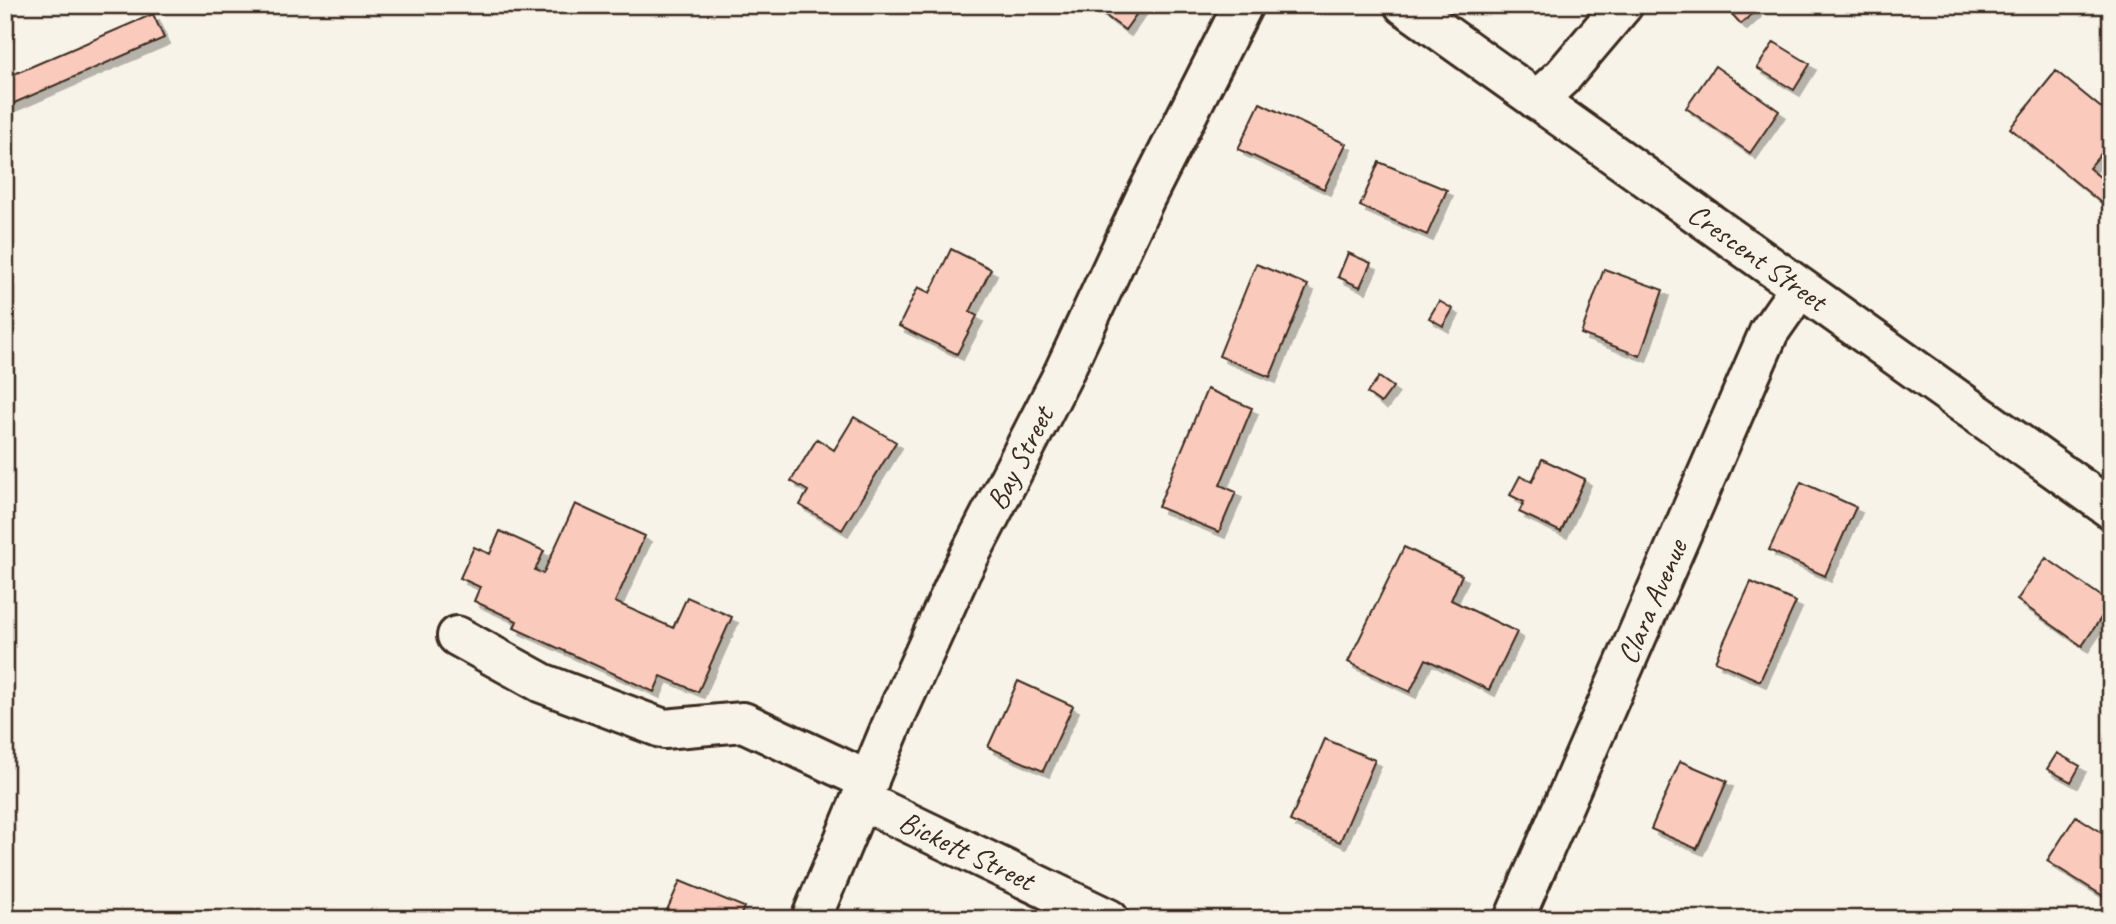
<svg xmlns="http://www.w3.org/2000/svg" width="2116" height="924" font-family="Caveat,sans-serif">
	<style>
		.building { fill: #facbbd; stroke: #3b2a1e; stroke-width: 2; filter: url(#shadow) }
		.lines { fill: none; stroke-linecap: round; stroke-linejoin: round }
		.minor-casing { stroke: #3b2a1e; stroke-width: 44 }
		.minor { stroke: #f7f3e8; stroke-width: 38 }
		.labels { text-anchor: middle; stroke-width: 5; stroke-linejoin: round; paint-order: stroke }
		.street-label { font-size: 30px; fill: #3b2a1e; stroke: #f7f3e8 }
	</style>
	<defs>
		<filter id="shadow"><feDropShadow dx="6" dy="6" stdDeviation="0" flood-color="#0004"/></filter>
	</defs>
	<rect width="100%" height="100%" fill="#f7f3e8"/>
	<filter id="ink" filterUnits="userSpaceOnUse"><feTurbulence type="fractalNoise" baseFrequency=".0143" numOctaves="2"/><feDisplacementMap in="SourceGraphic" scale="14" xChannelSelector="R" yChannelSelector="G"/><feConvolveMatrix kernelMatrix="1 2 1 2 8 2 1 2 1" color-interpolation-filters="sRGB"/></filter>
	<g filter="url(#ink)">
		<path class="building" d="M1091,5H1143L1125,30Z
			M1740,5H1750L1755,11L1741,24L1731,13Z
			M153,14L164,38L5,107V78Z
			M1774,42L1810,64L1794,90L1757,68Z
			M1715,66L1779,111L1750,153L1686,108Z
			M2056,71L2111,116V142L2089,168L2111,186V211L2010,128Z
			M1260,103L1346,144L1324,189L1238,149Z
			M1379,162L1447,190L1427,235L1360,206Z
			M951,249L991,269L970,312L977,316L957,354L899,326L918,287L930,293Z
			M1348,253L1371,263L1360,287L1338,277Z
			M1256,264L1308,285L1270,377L1219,356Z
			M1604,269L1663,290L1640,356L1581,334Z
			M1439,301L1453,309L1443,326L1429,318Z
			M1379,377L1393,387L1381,403L1367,393Z
			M1207,389L1252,408L1220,485L1236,492L1219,532L1158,507Z
			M854,417L896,442L842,530L800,505L808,491L791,481L817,439L834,450Z
			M1542,459L1585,479L1561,532L1519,512L1524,502L1510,495L1520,476L1532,482Z
			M1801,482L1856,507L1825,576L1769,550Z
			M575,504L645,536L615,602L673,628L687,597L732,617L698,692L661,676L654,692L514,628L517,621L474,601L480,587L460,578L474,547L490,554L500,531L544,551L535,570L543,574Z
			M1404,547L1462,575L1451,600L1517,632L1489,690L1426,659L1410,692L1348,662Z
			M2046,558L2111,603L2082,646L2017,600Z
			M1751,582L1796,602L1760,681L1715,661Z
			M1018,681L1073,706L1043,771L988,747Z
			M1325,739L1375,760L1340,842L1290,821Z
			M2057,753L2080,766L2071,782L2047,769Z
			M1680,761L1727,781L1697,849L1651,829Z
			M2076,816L2111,838V894L2108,899L2047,861Z
			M680,881L744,907L739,919H663Z"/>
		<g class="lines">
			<defs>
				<g id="minor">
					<path id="s1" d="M1404,5L2111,509"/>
					<path d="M1537,100L1563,76L1623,5"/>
					<path d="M457,636L542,683L664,729L743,722L869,781"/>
					<path id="s2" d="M861,800L1109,919"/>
					<path id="s3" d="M811,919L893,722L961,572L1061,378L1145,198L1243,5"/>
					<path id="s4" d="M1514,919L1769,332L1799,289"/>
				</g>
			</defs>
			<use href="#minor" class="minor-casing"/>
			<use href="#minor" class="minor"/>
		</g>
	</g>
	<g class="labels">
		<g class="street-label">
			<text dy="10" stroke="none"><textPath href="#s1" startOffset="434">Crescent Street</textPath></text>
			<text dy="10" stroke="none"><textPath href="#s3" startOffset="506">Bay Street</textPath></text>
			<text dy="10" stroke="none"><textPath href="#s4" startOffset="346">Clara Avenue</textPath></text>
			<text dy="10" stroke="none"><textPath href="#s2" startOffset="117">Bickett Street</textPath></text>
		</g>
	</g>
	<rect width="2116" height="924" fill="none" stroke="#f7f3e8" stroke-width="28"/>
	<rect x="14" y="14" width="2088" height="896" fill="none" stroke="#3b2a1e" stroke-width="2.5" filter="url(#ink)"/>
</svg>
